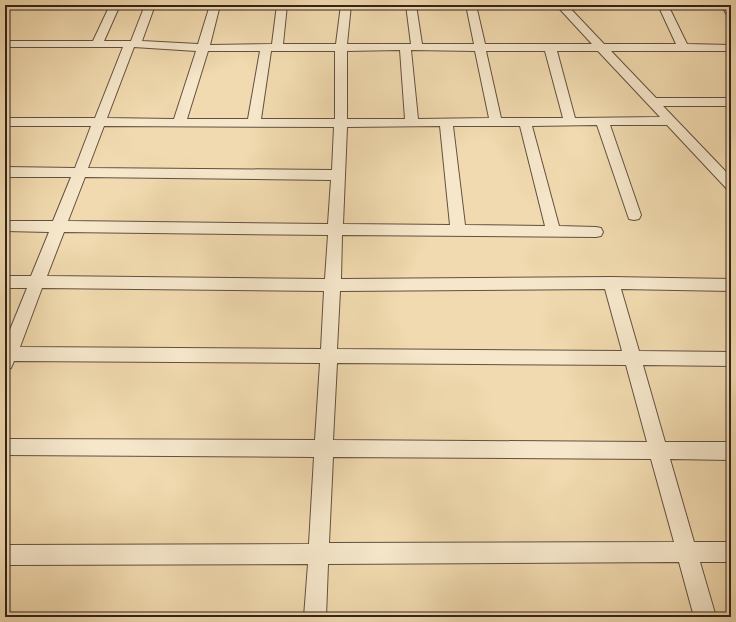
<svg xmlns="http://www.w3.org/2000/svg" width="736" height="622" font-family="Cardo,serif">
	<style>
		.lines { fill: none; stroke-linecap: round; stroke-linejoin: round }
		.street-casing { stroke: #625040; stroke-width: 2 }
		.street { fill: #f6e7cb; fill-rule: evenodd }
	</style>
	<rect width="100%" height="100%" fill="#f1daaf"/>
	<filter id="stains"><feTurbulence type="fractalNoise" baseFrequency=".005" numOctaves="4"/><feColorMatrix values="0 0 0 0 .2 0 0 0 0 .09 0 0 0 0 .02 0 0 0 .5 -.17"/></filter>
	<radialGradient id="worn" r=".72"><stop offset=".6" stop-color="#630" stop-opacity="0"/><stop offset="1" stop-color="#630" stop-opacity=".3"/></radialGradient>
	<g class="lines">
		<defs>
			<path id="street" d="M110,5H120L104,41H131L145,5H155L142,41L198,44L210,5H220L210,45L272,44L277,5H287L283,44H336L341,5H351L347,44H411L406,5H416L422,44H474L466,5H476L485,44H592L556,5H567L604,44H676L658,5H668L687,44L731,45V51H611L656,98H731V106H663L731,177V190L726,188L667,125H610L641,215L639,219L634,220L629,219L597,125L532,126L559,226L596,227L601,228L603,232L601,236L596,237L342,235L341,279L611,277L731,279V291L621,289L639,351L731,352V366L643,365L665,442H731V460L670,459L694,542H731V562H700L716,617H694L679,562L328,564L326,617H304L308,564L5,565V545L309,544L314,457L5,455V439L315,440L320,363L14,361L11,368L5,370V342L27,288H5V276H31L49,232L5,231V221H53L71,177H5V167L75,168L91,126H5V118H95L123,47H5V41H93ZM134,47L196,51L174,119L107,118ZM400,50L405,119H347V51ZM411,50L475,51L489,118L418,119ZM208,51H260L248,119H187ZM271,51H335V119H261ZM486,51H545L563,118H501ZM557,51H598L660,117L575,118ZM104,126L334,127L332,170L88,168ZM440,126L450,225L343,224L347,127ZM453,126H520L545,226L465,225ZM85,177L331,180L328,224L68,221ZM64,232L328,235L325,279L47,276ZM42,288L324,291L321,349L20,347ZM605,289L622,351L337,349L340,291ZM337,363L626,365L647,442L333,440ZM333,457L651,459L674,542L329,543Z
				M721,5H731V16L727,15Z"/>
		</defs>
		<use href="#street" class="street-casing"/>
		<use href="#street" class="street"/>
	</g>
	<rect width="736" height="622" fill="none" stroke="#f1daaf" stroke-width="20"/>
	<rect x="6" y="6" width="724" height="610" fill="none" stroke="#33221b" stroke-width="2"/>
	<rect x="10" y="10" width="716" height="602" fill="none" stroke="#33221b"/>
	<rect width="100%" height="100%" filter="url(#stains)"/>
	<rect width="100%" height="100%" fill="url(#worn)"/>
</svg>
